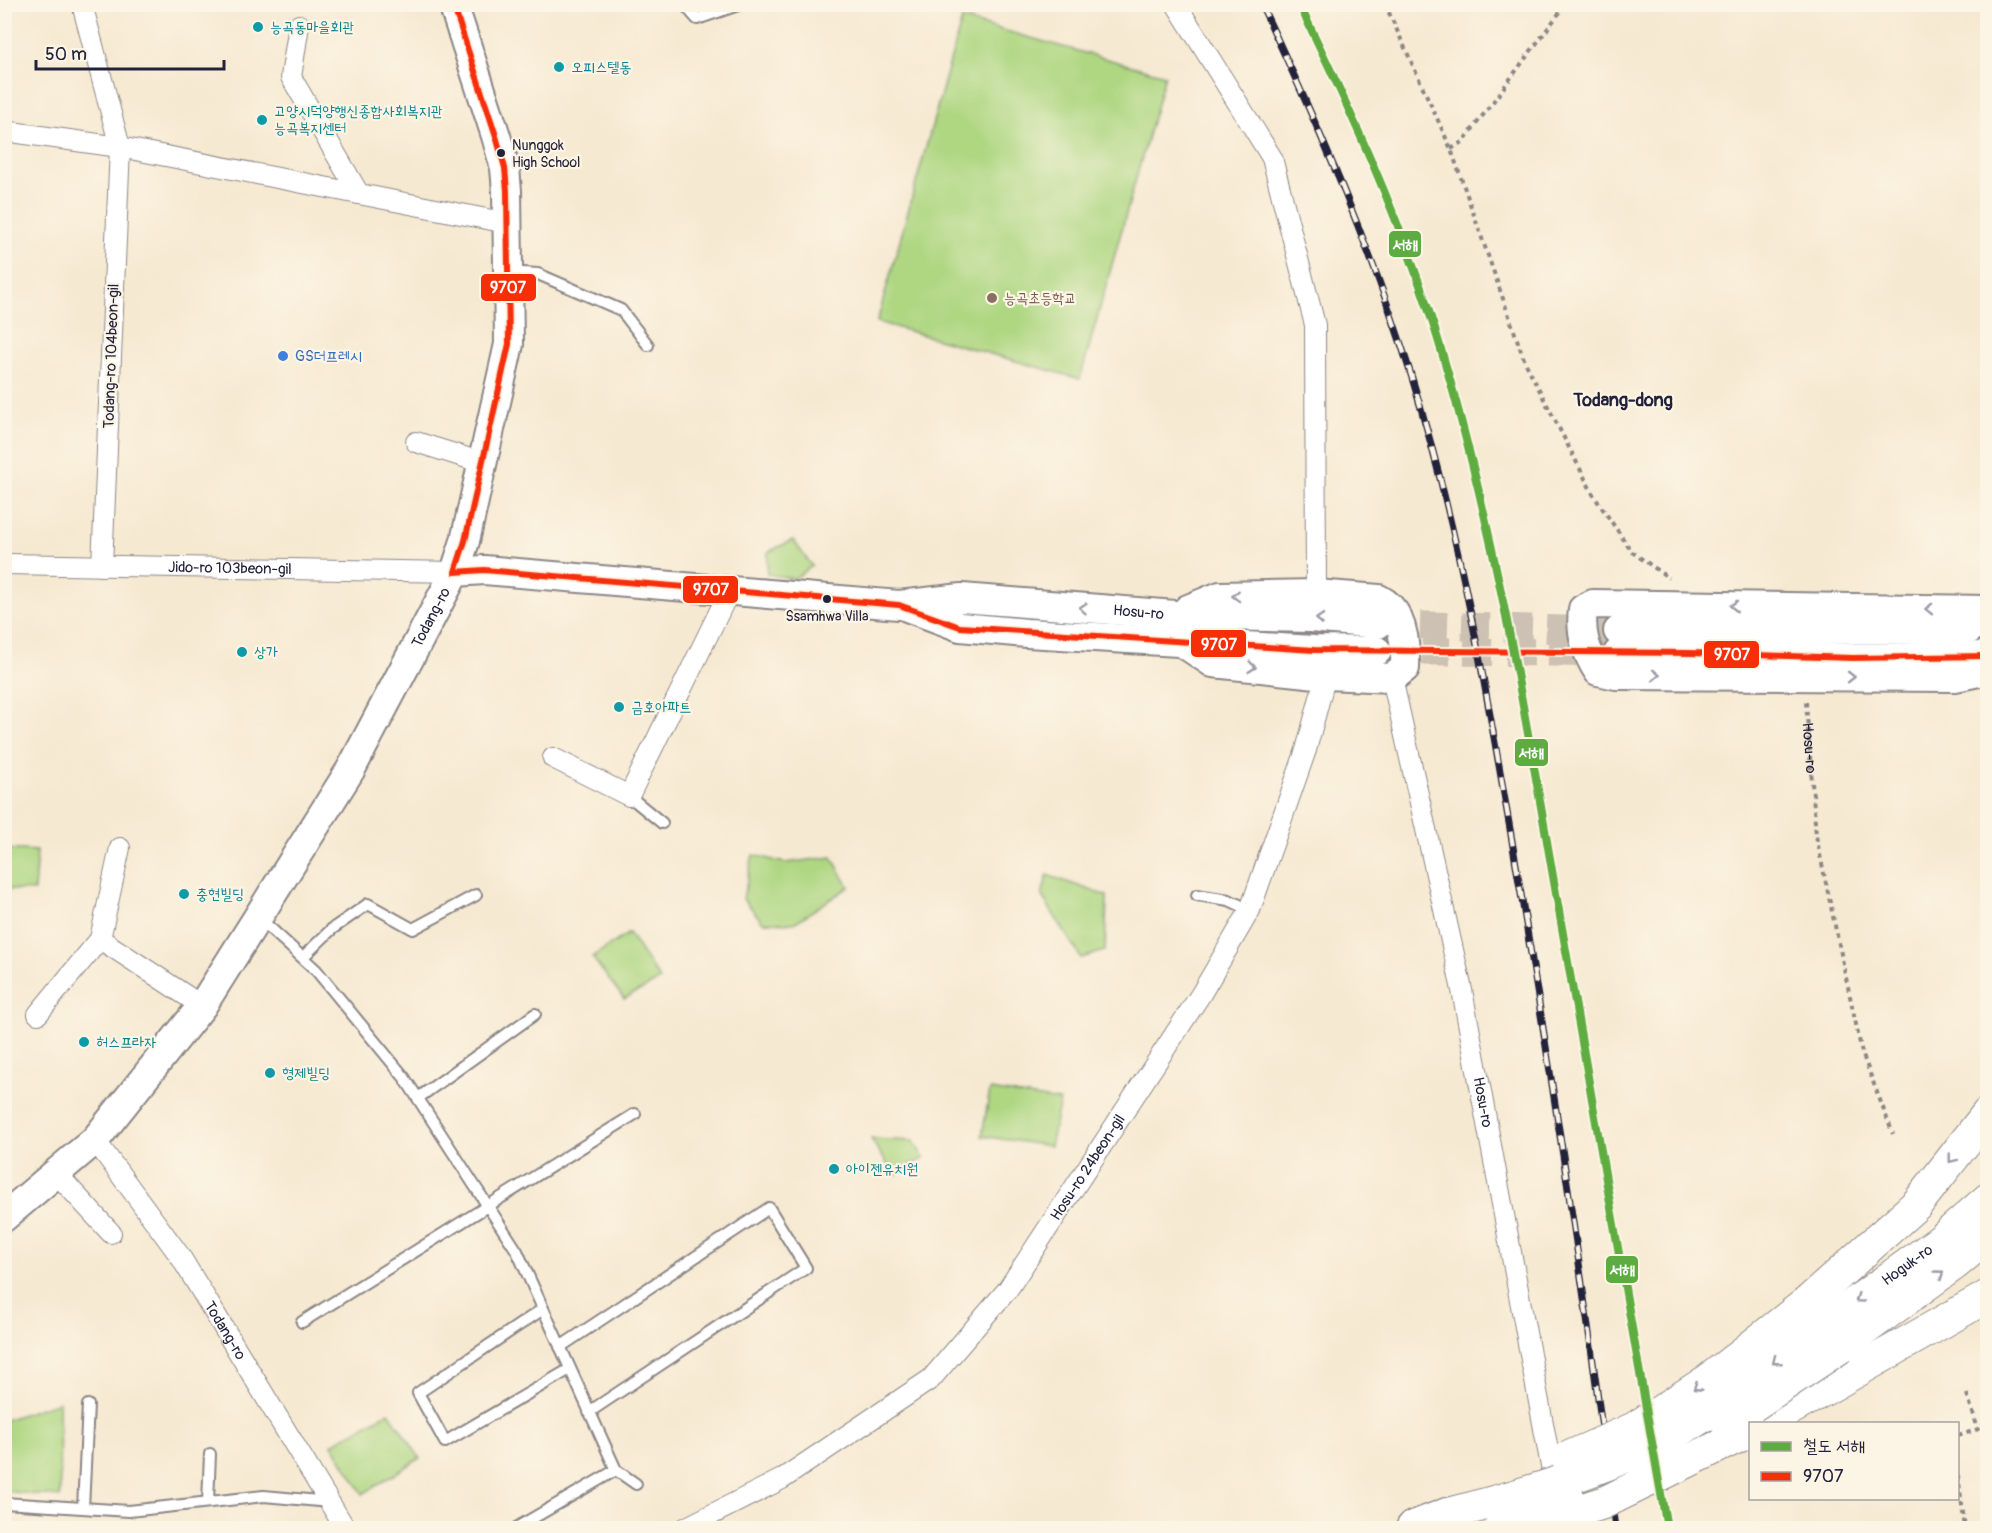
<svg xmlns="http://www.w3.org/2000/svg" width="1992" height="1533" font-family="Pangolin,'Poor Story',sans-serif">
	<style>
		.green { fill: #afd782; stroke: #687c5e; stroke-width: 1.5 }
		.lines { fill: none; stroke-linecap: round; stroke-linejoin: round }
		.secondary-tunnel { stroke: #ccc1b3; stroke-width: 28; stroke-dasharray: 28 14; stroke-linecap: butt }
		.lane-casing { stroke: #8c8686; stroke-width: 14 }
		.street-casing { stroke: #8c8686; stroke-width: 22 }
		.secondary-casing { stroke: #8c8686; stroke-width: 32 }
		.primary-casing { stroke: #8c8686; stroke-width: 34 }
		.highway-casing { stroke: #8c8686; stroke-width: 36 }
		.path { stroke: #8c8686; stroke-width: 4; stroke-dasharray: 4.5 4.5; stroke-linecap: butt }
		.lane { stroke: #fff; stroke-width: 10 }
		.street { stroke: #fff; stroke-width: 20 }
		.secondary { stroke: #fff; stroke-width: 28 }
		.primary { stroke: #fff; stroke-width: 32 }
		.highway { stroke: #fff; stroke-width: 33 }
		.rail-casing { stroke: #22223b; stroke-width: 7 }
		.rail { stroke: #fcf5e5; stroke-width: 4.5; stroke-dasharray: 14; stroke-linecap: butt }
		.primary-bridge-casing { stroke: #8c8686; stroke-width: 34; stroke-linecap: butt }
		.primary-bridge { stroke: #fff; stroke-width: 32 }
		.bus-1-casing { stroke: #fcf5e5; stroke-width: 10 }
		.bus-1 { stroke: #f72f08; stroke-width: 6 }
		.rail-1-casing { stroke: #fcf5e5; stroke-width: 12 }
		.rail-1 { stroke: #5eac41; stroke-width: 8 }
		.oneway { stroke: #9c9ca7 }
		.culture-dot { fill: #0f9aa8; stroke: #fcf5e5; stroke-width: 2 }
		.bus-dot { fill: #22223b; stroke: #fcf5e5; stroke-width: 2 }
		.education-dot { fill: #8d6e63; stroke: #fcf5e5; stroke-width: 2 }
		.shop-dot { fill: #3f7fe0; stroke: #fcf5e5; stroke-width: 2 }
		.labels { text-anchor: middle; stroke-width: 4.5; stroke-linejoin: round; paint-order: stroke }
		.bus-label { font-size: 14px; fill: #22223b; stroke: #fcf5e5; text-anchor: start }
		.culture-label { font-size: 15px; fill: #0d838f; stroke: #fcf5e5; text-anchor: start }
		.education-label { font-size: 15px; fill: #785e54; stroke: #fcf5e5; text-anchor: start }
		.street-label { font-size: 15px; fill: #22223b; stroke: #fcf5e5 }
		.shop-label { font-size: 15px; fill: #366cbe; stroke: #fcf5e5; text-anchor: start }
		.quarter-label { font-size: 18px; font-weight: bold; fill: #22223b; stroke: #fcf5e5 }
		.line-badge { stroke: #fcf5e5; stroke-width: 2 }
		.badge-label { font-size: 16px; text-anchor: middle; font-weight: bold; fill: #fff }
	</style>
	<rect width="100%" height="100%" fill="#fcf5e5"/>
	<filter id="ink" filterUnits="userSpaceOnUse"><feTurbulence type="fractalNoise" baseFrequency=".0167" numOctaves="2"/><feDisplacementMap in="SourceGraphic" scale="12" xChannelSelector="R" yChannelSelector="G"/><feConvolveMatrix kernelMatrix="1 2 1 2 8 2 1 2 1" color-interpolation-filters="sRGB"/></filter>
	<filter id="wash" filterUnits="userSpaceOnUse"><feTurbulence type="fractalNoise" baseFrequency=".008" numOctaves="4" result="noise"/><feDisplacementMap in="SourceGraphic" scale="24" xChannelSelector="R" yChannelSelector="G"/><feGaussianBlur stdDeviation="1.35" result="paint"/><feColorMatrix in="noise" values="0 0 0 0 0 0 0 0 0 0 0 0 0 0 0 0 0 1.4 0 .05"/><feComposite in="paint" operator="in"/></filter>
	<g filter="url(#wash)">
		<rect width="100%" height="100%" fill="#f6e9d1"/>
		<path class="green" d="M962,19L1165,75L1080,379L877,322Z
			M793,540L812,566L794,579L767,574L768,552Z
			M4,849L37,851L34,891L5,889Z
			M753,855L785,863L832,857L849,887L794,923L763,922L743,899Z
			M1047,875L1107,896L1105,951L1081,958L1042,896Z
			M629,933L660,980L624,999L592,957Z
			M990,1090L1060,1101L1050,1146L982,1136Z
			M871,1139L913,1141L924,1158L895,1176Z
			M59,1402L60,1497L5,1491V1420Z
			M389,1412L420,1458L363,1494L332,1444Z"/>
	</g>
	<g filter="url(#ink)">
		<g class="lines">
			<path class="secondary-tunnel" d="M1378,624L1618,631
				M1380,651L1612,653"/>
			<defs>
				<path id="lane" d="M684,4L697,19L741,4
					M508,272L538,274L621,310L648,345
					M629,796L662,823
					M1197,895L1229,900L1250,910
					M260,919L316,970L404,1077L517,1251L616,1470
					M303,957L332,929L368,904L413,929L476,895
					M418,1098L535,1014
					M543,1309L418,1393L445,1442L570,1369
					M302,1322L635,1114
					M560,1347L769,1208L806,1268L589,1412
					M208,1502L210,1454
					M4,1503L129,1511L264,1496L330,1502
					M83,1508L88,1405
					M516,1528L616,1470L636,1484"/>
				<g id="street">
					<path d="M82,4L120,147L102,566"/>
					<path d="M1176,4L1272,158L1315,325L1316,594"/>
					<path d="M299,25L291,77L359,194"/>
					<path d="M4,131L120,147L507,223"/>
					<path d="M416,442L483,463"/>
					<path id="s2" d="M4,564L455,572"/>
					<path id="s3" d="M1392,678L1462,990L1556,1493"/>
					<path d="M553,758L629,796L729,592"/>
					<path d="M100,939L120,848"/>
					<path d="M38,1014L100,939L202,1006"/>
					<path id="s4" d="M95,1140L180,1256L345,1528"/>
					<path d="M56,1173L111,1233"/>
					<path id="s5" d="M685,1528L782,1479L931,1379L1008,1289L1201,994L1250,910L1306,750L1326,675"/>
				</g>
				<g id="secondary">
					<path id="s6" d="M455,572L484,570L899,605L962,598L1175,615L1311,618L1378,624"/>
					<path d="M907,607L960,627L1027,633L1314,650L1377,651"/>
					<path d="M1988,610L1593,604L1583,609C1580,632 1585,651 1598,671L1616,675L1955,677L1988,670"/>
					<path d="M1618,631L1970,629"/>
					<path d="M1180,641L1213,663L1326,675L1392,678L1405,668C1406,644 1403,611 1379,599L1316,594L1220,596L1188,609"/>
					<path d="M1618,653L1853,658L1988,656"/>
					<path id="s7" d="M4,1217L95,1140L202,1006L351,769L455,572L465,541L509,344L507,191L505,168L496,136L453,4"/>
				</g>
				<g id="primary">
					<path d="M1810,1300L1917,1204L1988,1113"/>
					<path id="s8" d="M1823,1326L1940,1241L1988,1199"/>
					<path d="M1842,1346L1956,1263L1988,1236"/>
					<path d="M1764,1424L1988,1296"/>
				</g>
				<path id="highway" d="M1413,1528L1449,1514"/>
			</defs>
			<use href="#lane" class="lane-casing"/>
			<use href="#street" class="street-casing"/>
			<use href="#secondary" class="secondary-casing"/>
			<use href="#primary" class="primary-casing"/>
			<use href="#highway" class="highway-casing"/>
			<g class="path">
				<path d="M1385,4L1451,149L1525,362L1594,496L1632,552L1669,578"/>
				<path d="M1451,149L1463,142L1566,4"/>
				<path id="s1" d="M1806,702L1816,836L1862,1053L1893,1134"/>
				<path d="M1967,1394L1978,1429"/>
				<path d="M1958,1436L1978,1429L1988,1421"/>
				<path d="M1958,1475L1965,1528"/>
			</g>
			<use href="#lane" class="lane"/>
			<use href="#street" class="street"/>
			<use href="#secondary" class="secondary"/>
			<use href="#primary" class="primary"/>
			<use href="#highway" class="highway"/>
			<defs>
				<path id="rail" d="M1261,4C1318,125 1372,250 1412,378C1463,544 1491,717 1520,888C1556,1101 1588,1314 1615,1528"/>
			</defs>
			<use href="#rail" class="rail-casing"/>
			<use href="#rail" class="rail"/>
			<defs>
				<path id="primary-bridge" d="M1727,1423L1842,1346
					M1567,1458L1635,1428L1707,1381L1810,1300
					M1449,1514C1545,1489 1640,1460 1722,1404C1757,1380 1789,1351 1823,1326
					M1547,1521L1603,1503L1750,1431
					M1501,1528L1569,1499"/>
			</defs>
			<use href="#primary-bridge" class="primary-bridge-casing"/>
			<use href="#primary-bridge" class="primary-bridge"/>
			<defs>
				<path id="bus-1" d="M453,4L496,136L505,168L507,191L509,344L465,541L455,572
					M455,572L484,570L899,605L960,627L1314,650L1691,653L1853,658L1988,656"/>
			</defs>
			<use href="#bus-1" class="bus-1-casing"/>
			<use href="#bus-1" class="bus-1"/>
			<defs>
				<path id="rail-1" d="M1299,4C1351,111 1400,219 1436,333C1496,527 1527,728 1562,928C1597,1128 1632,1328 1667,1528"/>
			</defs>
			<use href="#rail-1" class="rail-1-casing"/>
			<use href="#rail-1" class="rail-1"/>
		</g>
		<defs><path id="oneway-chevron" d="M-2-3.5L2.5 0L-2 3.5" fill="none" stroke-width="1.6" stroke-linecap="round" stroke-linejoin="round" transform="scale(1.5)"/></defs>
		<g class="oneway">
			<use href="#oneway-chevron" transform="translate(1236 596) rotate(178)"/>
			<use href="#oneway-chevron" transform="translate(1734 606) rotate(-179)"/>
			<use href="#oneway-chevron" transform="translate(1083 608) rotate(-175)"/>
			<use href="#oneway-chevron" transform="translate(1929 609) rotate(-179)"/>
			<use href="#oneway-chevron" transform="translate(1320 619) rotate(-176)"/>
			<use href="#oneway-chevron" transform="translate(1252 667) rotate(6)"/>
			<use href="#oneway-chevron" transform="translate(1656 675) rotate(1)"/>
			<use href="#oneway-chevron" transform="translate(1851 677)"/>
			<use href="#oneway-chevron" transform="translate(1952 1159) rotate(128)"/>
			<use href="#oneway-chevron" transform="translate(1940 1274) rotate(-36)"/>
			<use href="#oneway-chevron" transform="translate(1859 1299) rotate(144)"/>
			<use href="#oneway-chevron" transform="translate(1776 1361) rotate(142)"/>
			<use href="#oneway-chevron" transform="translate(1697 1387) rotate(147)"/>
		</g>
	</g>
	<g class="culture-dot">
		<circle cx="258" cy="27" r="6"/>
		<circle cx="559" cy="67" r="6"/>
		<circle cx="262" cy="120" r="6"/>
		<circle cx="242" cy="652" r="6"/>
		<circle cx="619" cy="707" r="6"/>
		<circle cx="184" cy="894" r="6"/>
		<circle cx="84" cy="1042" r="6"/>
		<circle cx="270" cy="1073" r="6"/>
		<circle cx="834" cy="1169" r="6"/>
	</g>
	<g class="bus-dot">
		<circle cx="501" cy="153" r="5"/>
		<circle cx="827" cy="599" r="5"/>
	</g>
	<circle class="education-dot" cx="992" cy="298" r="6"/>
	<circle class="shop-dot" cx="283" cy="356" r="6"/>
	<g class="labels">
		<g class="bus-label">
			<text x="512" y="150">Nunggok<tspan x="512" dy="17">High School</tspan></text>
			<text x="827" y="621" text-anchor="middle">Ssamhwa Villa</text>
		</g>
		<g class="culture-label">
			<text x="270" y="32">능곡동마을회관</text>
			<text x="571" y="72">오피스텔동</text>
			<text x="274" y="116">고양시덕양행신종합사회복지관<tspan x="274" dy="17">능곡복지센터</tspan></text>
			<text x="254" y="657">상가</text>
			<text x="631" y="712">금호아파트</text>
			<text x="196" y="899">충현빌딩</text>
			<text x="96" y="1047">허스프라자</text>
			<text x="282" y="1078">형제빌딩</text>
			<text x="846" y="1174">아이젠유치원</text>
		</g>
		<g class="education-label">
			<text x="1004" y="303">능곡초등학교</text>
		</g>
		<g class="street-label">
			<text transform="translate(111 356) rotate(-88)" y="5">Todang-ro 104beon-gil</text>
			<text dy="5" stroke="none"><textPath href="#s2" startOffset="226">Jido-ro 103beon-gil</textPath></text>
			<text dy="5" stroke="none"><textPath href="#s6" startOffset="686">Hosu-ro</textPath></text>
			<text dy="5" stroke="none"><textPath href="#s7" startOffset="742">Todang-ro</textPath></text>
			<text dy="5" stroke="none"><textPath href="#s1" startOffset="46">Hosu-ro</textPath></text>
			<text dy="5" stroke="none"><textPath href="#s3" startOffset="434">Hosu-ro</textPath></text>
			<text dy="5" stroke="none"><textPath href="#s5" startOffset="552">Hosu-ro 24beon-gil</textPath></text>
			<text dy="5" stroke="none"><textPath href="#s8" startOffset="104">Hoguk-ro</textPath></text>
			<text dy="5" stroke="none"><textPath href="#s4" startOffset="231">Todang-ro</textPath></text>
		</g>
		<g class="shop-label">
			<text x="295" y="361">GS더프레시</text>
		</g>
		<g class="quarter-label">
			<text x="1623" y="406">Todang-dong</text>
		</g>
	</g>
	<g class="line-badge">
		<rect x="1388" y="230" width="34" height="28" rx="6" fill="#5eac41"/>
		<rect x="480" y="273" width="57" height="29" rx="6" fill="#f72f08"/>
		<rect x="682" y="575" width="57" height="29" rx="6" fill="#f72f08"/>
		<rect x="1190" y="629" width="57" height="29" rx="6" fill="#f72f08"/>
		<rect x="1703" y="640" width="57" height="29" rx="6" fill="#f72f08"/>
		<rect x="1514" y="738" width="35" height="29" rx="6" fill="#5eac41"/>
		<rect x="1605" y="1255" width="34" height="29" rx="6" fill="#5eac41"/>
	</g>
	<g class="badge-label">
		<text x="1405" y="250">서해</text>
		<text x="508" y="293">9707</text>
		<text x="711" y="595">9707</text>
		<text x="1219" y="650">9707</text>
		<text x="1732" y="660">9707</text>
		<text x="1531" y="758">서해</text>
		<text x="1622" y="1275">서해</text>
	</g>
	<rect width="1992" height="1533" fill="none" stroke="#fcf5e5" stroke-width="24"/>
	<rect x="1749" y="1422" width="210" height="78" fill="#fcf5e5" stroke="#a5a1a1" stroke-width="1.5"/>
	<rect x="1761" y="1442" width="30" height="9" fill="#5eac41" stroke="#a5a1a1" stroke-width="1.5"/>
	<text x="1803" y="1452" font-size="18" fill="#22223b">철도 서해</text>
	<rect x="1761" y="1472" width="30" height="9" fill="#f72f08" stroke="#a5a1a1" stroke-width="1.5"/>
	<text x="1803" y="1482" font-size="18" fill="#22223b">9707</text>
	<path d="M36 60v9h188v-9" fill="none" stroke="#22223b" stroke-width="3"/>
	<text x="45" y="60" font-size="18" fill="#22223b" stroke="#fcf5e5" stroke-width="4.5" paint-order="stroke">50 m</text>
</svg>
